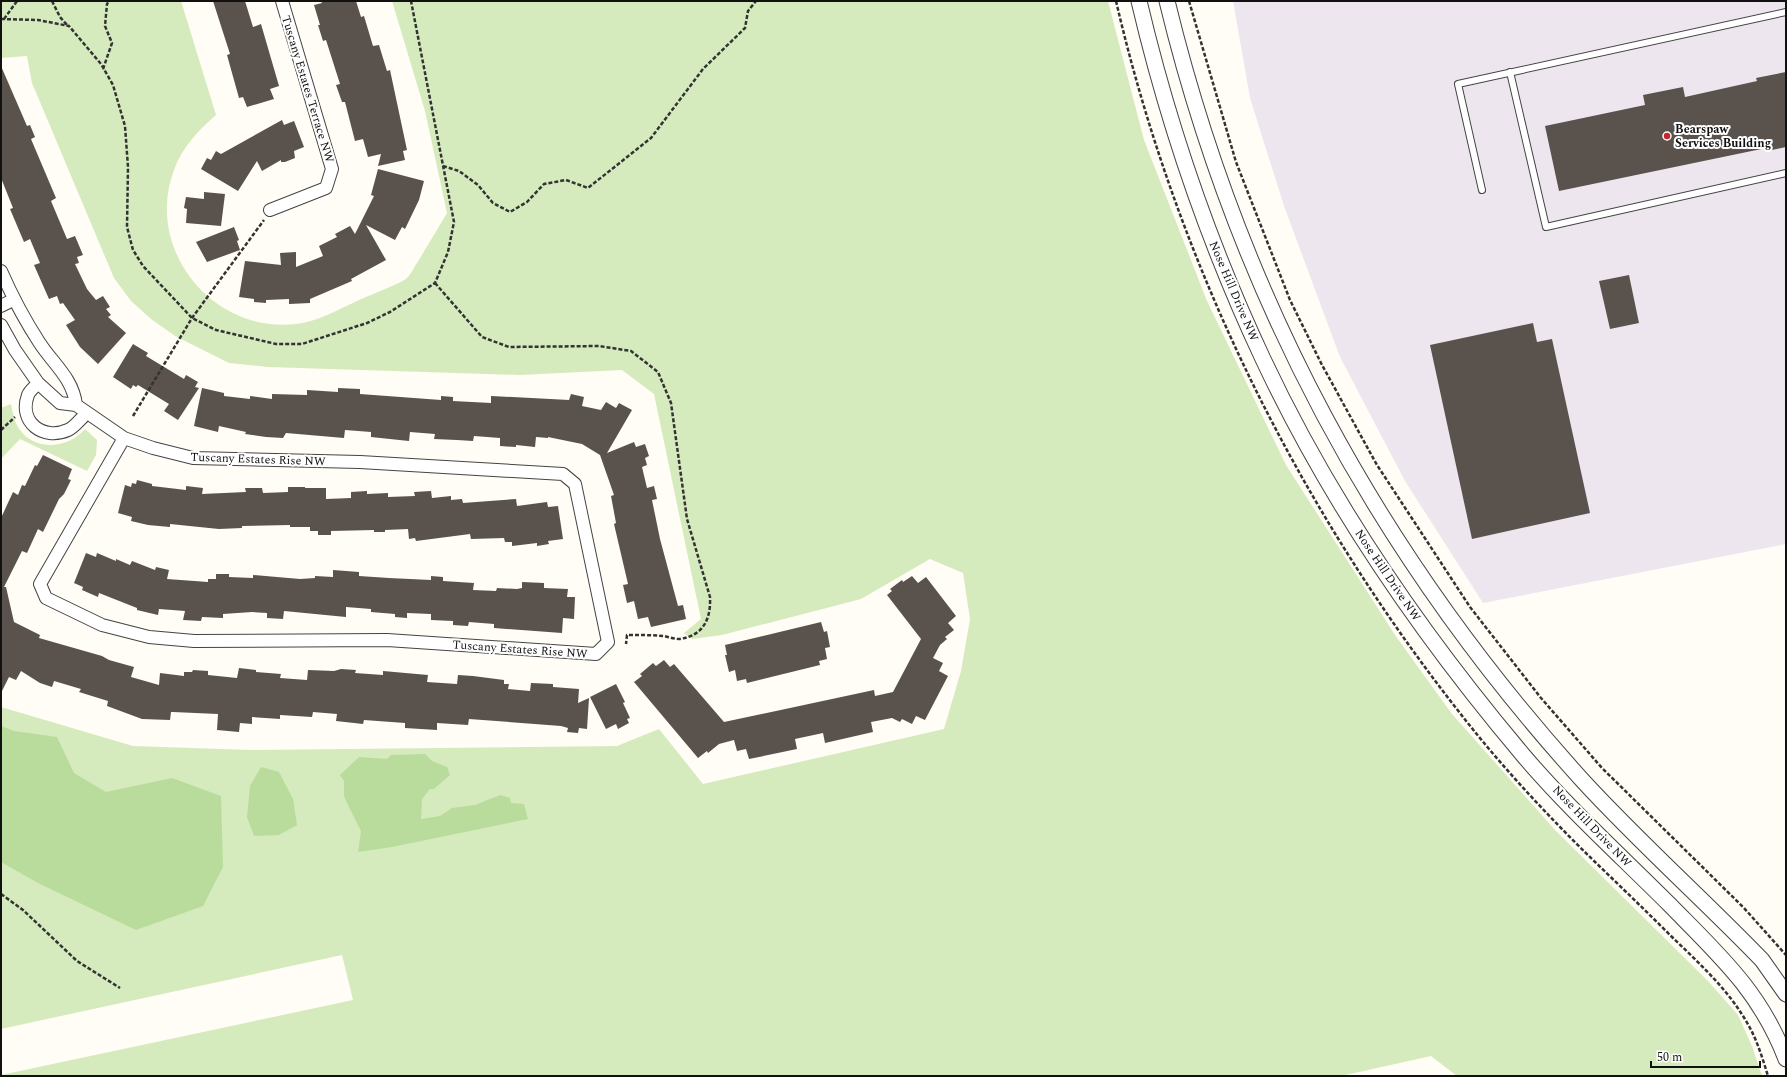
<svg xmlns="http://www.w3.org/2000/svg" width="1787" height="1077" font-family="Spectral,serif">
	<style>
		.industrial { fill: #eee6ef }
		.green { fill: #d5ebbd }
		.forest { fill: #b9dc9c }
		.building { fill: #5a524d }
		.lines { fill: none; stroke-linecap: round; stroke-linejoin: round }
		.service-casing { stroke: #444; stroke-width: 8 }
		.minor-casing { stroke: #444; stroke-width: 14 }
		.tertiary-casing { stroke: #444; stroke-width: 17 }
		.path { stroke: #333; stroke-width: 2.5; stroke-dasharray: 4 2; stroke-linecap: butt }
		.service { stroke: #fff; stroke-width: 6 }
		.minor { stroke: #fff; stroke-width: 12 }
		.tertiary { stroke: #fff; stroke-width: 15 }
		.poi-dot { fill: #c4262e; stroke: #fff; stroke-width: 1.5 }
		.labels { text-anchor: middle; stroke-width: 4; stroke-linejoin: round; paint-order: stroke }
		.street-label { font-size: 12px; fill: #111; stroke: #fff }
		.poi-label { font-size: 12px; font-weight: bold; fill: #111; stroke: #fff; text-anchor: start }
	</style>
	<rect width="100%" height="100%" fill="#fffdf5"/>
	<path class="industrial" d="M1233,1H1786V544L1483,603L1405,481L1340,357L1284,206L1250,98Z"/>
	<path class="green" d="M1,1H181L216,115C198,131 182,147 174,170C144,249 213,334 296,324C317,322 337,310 355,302C365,297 402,283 407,278C412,273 415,265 419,260C428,244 438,229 447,213L425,111L392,1H1108L1144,140L1207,301L1286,465L1395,635L1452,714L1556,831L1708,981L1738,1015L1752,1046L1762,1076H1457L1431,1056L1341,1076H1V1075L353,1000L342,955L1,1029V707L133,746L251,750L617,746L659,729L703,784L944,729L961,671L970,619L963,573L930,559L861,599L722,635L692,639L684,633L701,619L654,394L622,370L520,375L268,367L229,363L175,336L151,319L131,301L114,278L32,83L27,56L1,58Z
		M11,404C13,413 14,422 20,430C36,452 69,448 85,429L97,440L96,455L87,471L20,439L1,459V408Z"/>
	<path class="forest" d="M1,726L14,731L57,737L74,773L106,792L172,778L221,796L223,867L203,906L136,930L38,883L1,862Z
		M425,754L432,761L447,767L450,775L434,789H430L422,799L421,819L440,816L452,808L475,805L500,795L510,798L511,803L524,804L528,819L392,847L358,852L361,831L348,805L344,796V781L340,775L359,757L387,759L391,755Z
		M261,767L279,772L293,799L297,825L279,835L254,836L247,817L250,786Z"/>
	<path class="building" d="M213,1H245L253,27L261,24L279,86L270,89L274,99L247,107L243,97L239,98L227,55L230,54Z
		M321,1H356L361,17L364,16L373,46L379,45L387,71L390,70L407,150L403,151L405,160L378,166L381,154L368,157L363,139L355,141L345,102H342L336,85L340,84L326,40L323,41L318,25H320L314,5L322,3Z
		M1,66L27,126L30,125L35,137L31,139L56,198L51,201L67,239L75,236L83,255L77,257L79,263L75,264L87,289L96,300L103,296L110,307L106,309L111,315L108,317L126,333L98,364L80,347L66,325L75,320L63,303L60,304L57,296L49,299L34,265L40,263L30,239L24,242L10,209L13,208L1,178Z
		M1786,72V147L1772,150L1771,147L1559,191L1545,126L1645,105L1643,95L1683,87L1685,97L1757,81L1756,78Z
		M282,120L284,125L294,121L304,147L294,151L295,158L285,162H281V160L262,171L257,161L238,191L201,169L207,158L211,160L216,151L221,154Z
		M378,169L424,181L419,200L405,229L402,227L395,240L366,225L386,260L351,279L352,281L310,299V303L289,304V299L266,300V303L254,302V299L239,297L245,261L281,265L280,253L296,252V267L323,256L319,246L337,237L335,234L350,226L355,234L374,196L371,195Z
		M204,192L225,194L221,226L186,223L187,209L184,208L186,197L204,199Z
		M234,227L239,240L237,241L240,250L207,262L196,242Z
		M1629,275L1639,323L1610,329L1599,281Z
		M1533,323L1537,342L1552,339L1590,513L1472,539L1430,345Z
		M133,344L148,353L146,356L184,379L186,375L198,382L195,387L199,388L178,420L164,411L169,404L138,385L136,387L133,385L131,389L113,377Z
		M202,388L224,393V396L250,399V396L272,399V394L307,395V390L338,392V388L360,389V394L441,400V396L453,397V401L491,403V396L569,400L571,394L584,397L582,406L601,410L606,402L616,408L619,403L632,410L607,453L634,442L636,447L645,444L649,456L645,458L647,465L642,467L647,488L654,486L657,499L652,500L660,539L678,606L683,605L686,619L651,627L648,617L638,619L634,601L627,603L623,585L628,584L614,524L616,523L611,496L614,495L600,455L582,444L548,437V438L536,437L535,447L516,445V447L500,446V438L474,436L473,441L457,440L434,439L435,434L410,432L409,441L371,437V432L345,430L344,438L286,433L283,438L266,437L245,434L246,432L219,426L218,432L194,426Z
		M43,455L72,469L68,479L71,480L64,494L59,499L43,532L38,529L27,553L22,551L4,587H6L14,622L40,635L39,638L102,656L109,660L134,667L131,677L159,685L160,673L184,676V672H192L193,670L208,671V675L237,678L239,668L256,670V672L281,674L280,678L307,680L308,670L334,671L341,669L356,670L355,673L383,675V671L428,675L427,682L457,684L458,675L473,676L504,680V684H509L508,689L530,691L531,683L553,684V687L579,689L578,703L589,698L587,729L579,728L578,733L567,732L568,728L561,726L469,719L468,725L437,723V730L405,728V723L364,720L363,724L336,721L337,714L313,712L312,717L280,715V719L252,717V724L240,723L239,732L217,730L218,714L173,712H171L170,720L142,719L107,706L108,701L79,692L81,689L54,681L52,687L40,683L21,671L16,680L9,677L1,693V518L13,492L18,495L22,485L25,486L35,465L37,466Z
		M137,480L152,484V486L186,490V486L203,488L202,494L246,492L245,488H262L263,493L288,492V487H305V488H326V499L351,498V492L367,491V494L388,493V497L415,496L414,492L431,491L432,498L451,496V500L462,499L463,503L516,499L517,506L547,502L548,507L558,506L563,539L548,541L549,544L537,546V543L512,546V542H505L504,538L471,539L470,534L416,541L415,538L409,539L408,529L385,530V532H374V530L331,531V535H318V531H310V527H290V525L242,526V528L219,529L170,524V527L148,525L131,521L132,517L118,513L125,485L131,487L132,483L136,484Z
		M86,553L96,557L97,553L116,561V559L130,565L132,561L155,570L156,567L169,570L167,579L208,582V579H216V574H229V577L253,578V575L300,579L315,578V576L333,577V570L359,572V576L389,578L431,580V576L443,577V581L474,583L473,590L496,591L497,588L517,589L522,588V582L544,583V588L568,589L567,597H575L574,619L563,618L562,633L494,628V624L469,622L468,626L453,625V621L431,620V614L407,613V618L395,617V614L371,612V609L346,607V617L284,611L283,619L267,618V613L252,612L223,614V618L202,617L201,621L183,620L185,611L159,609L158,615L137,610V608L99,593L98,597L82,590L83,587L74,583Z
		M912,576L918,583L926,577L956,616L948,623L954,630L945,637L947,639L940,645L933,658L943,663L939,671L948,676L925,720L916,716L912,724L902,719L900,722L892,718L871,722L873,732L825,743L823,733L795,739L797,749L749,759L746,749L737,751L734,740L719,744L708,753L707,751L698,758L634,682L642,676L640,674L653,663L656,666L664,660L670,667L674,664L724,722L874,690L875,696L893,692L921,639L887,595L892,591L890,589L902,580L903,582Z
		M821,622L824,632L827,631L830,647L825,648L827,659L819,661L820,665L747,683L746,679L737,681L735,670L729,672L725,655H727L725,645Z
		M616,684L625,702L623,703L630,718L627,719L629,723L618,729L616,724L606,729L590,697Z"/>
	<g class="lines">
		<defs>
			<path id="service" d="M1510,72L1546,227L1786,173
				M1482,190L1458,84L1786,12"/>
			<path id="minor" d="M270,210L326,188L332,169L282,1
				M1,271C12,296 24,319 39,342C53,364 73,378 76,405
				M1,306L13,300
				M1,325L15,350L38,383L60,403L76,405L124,438L153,448L193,458L360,462L563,474L575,484L608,642L596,654L387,640L194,641L149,637L102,625L46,598L40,584L124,438
				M38,383C35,387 30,390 28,395C18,422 43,441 68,430C75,427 81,418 87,413"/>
			<path id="tertiary" d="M1139,1C1168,124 1209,244 1263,359C1330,502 1421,634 1523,755C1568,808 1620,855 1669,904C1719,955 1760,991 1786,1059
				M1167,1C1239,298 1378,555 1583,781C1640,843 1703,899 1762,960L1786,994"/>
		</defs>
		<use href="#service" class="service-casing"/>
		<use href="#minor" class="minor-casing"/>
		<use href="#tertiary" class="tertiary-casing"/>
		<path class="path" d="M52,1L60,17L68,26
			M1116,1C1177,264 1299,511 1467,722C1505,770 1549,817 1593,860C1619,885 1645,910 1671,936C1700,964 1731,992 1750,1028C1758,1043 1763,1060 1768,1076
			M1189,1L1236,162L1290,300L1322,365L1377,465L1470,607L1541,698L1602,768L1744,908L1786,955
			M1,19L38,20L69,26L101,64L113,85L125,126L128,167L127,227L133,250L143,266L192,318L216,330L276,344H302L367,323L390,312L435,283L448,252L454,222L411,1
			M4,19L17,1
			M103,69L112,43L105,26L107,4L109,1
			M443,166L459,171L478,185L493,203L510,212L527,202L544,184L566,180L588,188L651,138L703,69L745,28L748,11L756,1
			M435,283L482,337L509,347L599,346L631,351L658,372L671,403L687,519L710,597C711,618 704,636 679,639C674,639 669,637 664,636C652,635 639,635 627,635L626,644
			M133,416L192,318L264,220
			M1,430L15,417
			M1,894L23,910L77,961L120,988"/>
		<use href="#service" class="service"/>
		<use href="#minor" class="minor"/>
		<use href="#tertiary" class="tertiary"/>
	</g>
	<circle class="poi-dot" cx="1667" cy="136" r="4"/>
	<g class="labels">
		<g class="street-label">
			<text transform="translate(308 89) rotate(73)" y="4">Tuscany Estates Terrace NW</text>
			<text transform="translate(1234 291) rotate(67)" y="4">Nose Hill Drive NW</text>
			<text transform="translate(258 459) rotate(2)" y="4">Tuscany Estates Rise NW</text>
			<text transform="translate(1388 575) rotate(56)" y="4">Nose Hill Drive NW</text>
			<text transform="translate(520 649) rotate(4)" y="4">Tuscany Estates Rise NW</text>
			<text transform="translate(1592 826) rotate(46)" y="4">Nose Hill Drive NW</text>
		</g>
		<g class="poi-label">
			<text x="1675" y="133">Bearspaw<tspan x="1675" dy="14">Services Building</tspan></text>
		</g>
	</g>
	<rect width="1787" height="1077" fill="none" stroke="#111111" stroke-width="4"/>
	<path d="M1651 1061v6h109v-6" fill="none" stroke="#111111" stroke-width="2"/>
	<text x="1657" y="1061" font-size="12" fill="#111111" stroke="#ffffff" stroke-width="3" paint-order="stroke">50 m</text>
</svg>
